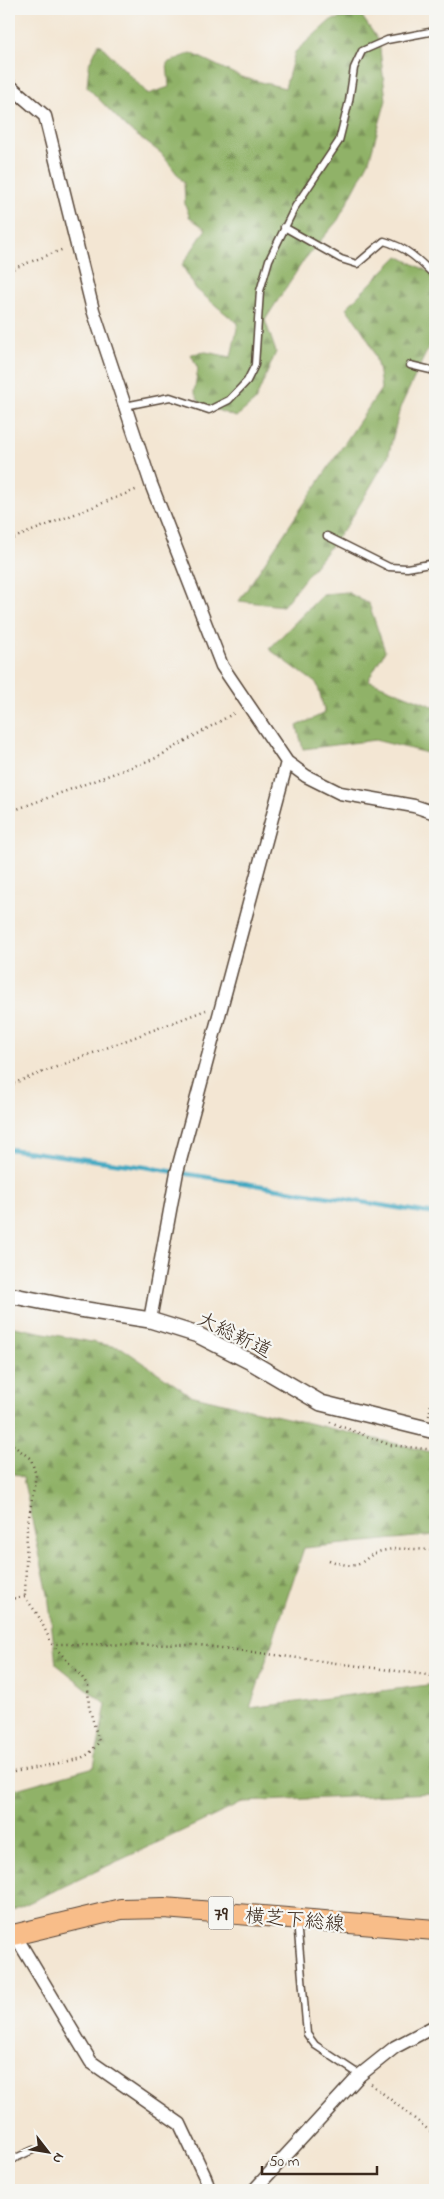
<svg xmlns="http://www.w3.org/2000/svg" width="444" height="2199" font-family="'Indie Flower','Klee One',sans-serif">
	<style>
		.forest { fill: url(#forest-firs); stroke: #666e42 }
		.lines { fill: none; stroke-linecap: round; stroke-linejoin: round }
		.stream { stroke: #41a7c1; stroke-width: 4.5 }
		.service-casing { stroke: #574639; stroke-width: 9 }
		.minor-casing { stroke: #574639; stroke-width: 15 }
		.tertiary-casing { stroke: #574639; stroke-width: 18 }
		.primary-casing { stroke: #574639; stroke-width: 22 }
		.path { stroke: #574639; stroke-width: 2.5; stroke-dasharray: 1 4; stroke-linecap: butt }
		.service { stroke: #fff; stroke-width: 6 }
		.minor { stroke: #fff; stroke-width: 12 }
		.tertiary { stroke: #fff; stroke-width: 15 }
		.primary { stroke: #f8bd89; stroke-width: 20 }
		.labels { text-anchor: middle; stroke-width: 4.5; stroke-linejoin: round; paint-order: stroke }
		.shield { fill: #f6f6f2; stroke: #73675e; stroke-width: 1 }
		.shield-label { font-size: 19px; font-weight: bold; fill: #3b2a1e }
		.street-label { font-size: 20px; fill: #3b2a1e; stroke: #f6f6f2 }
	</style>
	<defs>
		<pattern id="forest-firs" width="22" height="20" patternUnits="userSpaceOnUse" patternTransform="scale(1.25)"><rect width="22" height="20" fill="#90b267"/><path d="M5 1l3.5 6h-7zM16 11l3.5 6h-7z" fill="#779154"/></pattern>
	</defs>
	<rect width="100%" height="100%" fill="#f6f6f2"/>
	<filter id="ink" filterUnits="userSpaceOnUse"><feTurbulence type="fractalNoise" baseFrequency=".02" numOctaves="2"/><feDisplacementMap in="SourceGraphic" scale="10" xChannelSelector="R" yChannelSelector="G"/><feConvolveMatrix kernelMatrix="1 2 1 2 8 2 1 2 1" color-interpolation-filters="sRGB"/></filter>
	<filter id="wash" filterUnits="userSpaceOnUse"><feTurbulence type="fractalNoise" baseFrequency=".0096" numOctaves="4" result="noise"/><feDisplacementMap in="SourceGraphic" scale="20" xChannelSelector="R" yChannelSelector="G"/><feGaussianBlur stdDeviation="1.12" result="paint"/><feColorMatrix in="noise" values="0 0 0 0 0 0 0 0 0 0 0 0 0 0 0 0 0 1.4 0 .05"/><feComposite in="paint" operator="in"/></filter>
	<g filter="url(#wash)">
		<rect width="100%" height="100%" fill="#f3e6d3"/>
		<path class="forest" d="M361,15L379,41L386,100L369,161L338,220L304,260L265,320L276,352L255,401L236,417L201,404L194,392L198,369L191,354L206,352L231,357L238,324L196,289L182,265L206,229L190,218L185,204L184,183L161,153L128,129L87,87L89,64L99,43L148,94L169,87L167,63L191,53L241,77L285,88L295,52L331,20Z
			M398,256L435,275V334L400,408L388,457L348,524L283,606L239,601L381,389C377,350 369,338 346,308Z
			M347,592L369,604L385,651L368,680L435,707V755L375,740L303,749L297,726L325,713L317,684L269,649L323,594Z
			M9,1326L122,1348L190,1395L435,1453V1535L304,1548L250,1708L435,1684V1797L432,1793L244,1802L9,1912V1791L94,1767L106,1704L56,1664L48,1594L23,1478L9,1471Z"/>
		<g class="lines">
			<path class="stream" d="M9,1149L145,1167L435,1214"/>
		</g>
	</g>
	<g filter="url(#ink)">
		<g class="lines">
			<defs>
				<path id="service" d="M284,227L341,259L357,264L384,241C406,247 419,260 435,276
					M410,365L435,371
					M125,406L170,397L209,410L229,400L247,381L255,365L260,291L269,260L295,207L339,141L349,101L354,68L362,51L387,40L435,31
					M327,536L389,567L407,568L435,563
					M297,1921L307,2034L315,2045L360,2075
					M9,2161L33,2150"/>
				<path id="minor" d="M9,85L45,116L93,310L151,484L222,666L287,762L306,776L340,793L414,806L435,813
					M150,1320L177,1172L287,762
					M15,1935L91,2062L180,2124L205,2177L209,2190
					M254,2190L360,2075L395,2047L435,2026"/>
				<path id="tertiary" d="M9,1295L80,1309L150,1320L198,1335L251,1362L321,1403L435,1431"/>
				<path id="primary" d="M9,1936L121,1909L164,1908L435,1930"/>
			</defs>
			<use href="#service" class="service-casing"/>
			<use href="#minor" class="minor-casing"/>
			<use href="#tertiary" class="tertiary-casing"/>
			<use href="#primary" class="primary-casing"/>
			<path class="path" d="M9,270L64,249
				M9,540L138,489
				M9,812L156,758L236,712
				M9,1085L206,1010
				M429,1416L435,1380
				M330,1422L390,1445L435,1450
				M9,1442L31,1459L36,1475L27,1529L25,1597
				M329,1560C370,1575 357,1554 387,1550C402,1547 420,1550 435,1550
				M9,1599L25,1597L38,1615L52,1644L199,1645L435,1676
				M9,1773L79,1759L89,1754L99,1742L89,1707L88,1686L82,1677L52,1644
				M371,2084L435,2135
				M431,2190L435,2186"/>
			<use href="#service" class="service"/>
			<use href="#minor" class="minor"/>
			<use href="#tertiary" class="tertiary"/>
			<use href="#primary" class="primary"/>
		</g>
	</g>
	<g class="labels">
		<rect class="shield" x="208.5" y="1896.5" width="25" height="33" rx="4"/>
		<g class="shield-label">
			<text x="221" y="1920">79</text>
		</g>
		<g class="street-label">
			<text transform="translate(235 1334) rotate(26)" y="7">大総新道</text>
			<text transform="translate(295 1919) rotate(5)" y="7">横芝下総線</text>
		</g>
	</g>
	<rect width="444" height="2199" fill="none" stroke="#f6f6f2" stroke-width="30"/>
	<g transform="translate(48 2152) rotate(121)" stroke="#f6f6f2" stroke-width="4" paint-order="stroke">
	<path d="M0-4L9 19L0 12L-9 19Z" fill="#3b2a1e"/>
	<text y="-8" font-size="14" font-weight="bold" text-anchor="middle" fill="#3b2a1e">N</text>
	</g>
	<path d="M262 2166v8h115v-8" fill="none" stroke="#3b2a1e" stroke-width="2.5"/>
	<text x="269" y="2166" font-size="15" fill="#3b2a1e" stroke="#f6f6f2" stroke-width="4" paint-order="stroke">50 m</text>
</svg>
